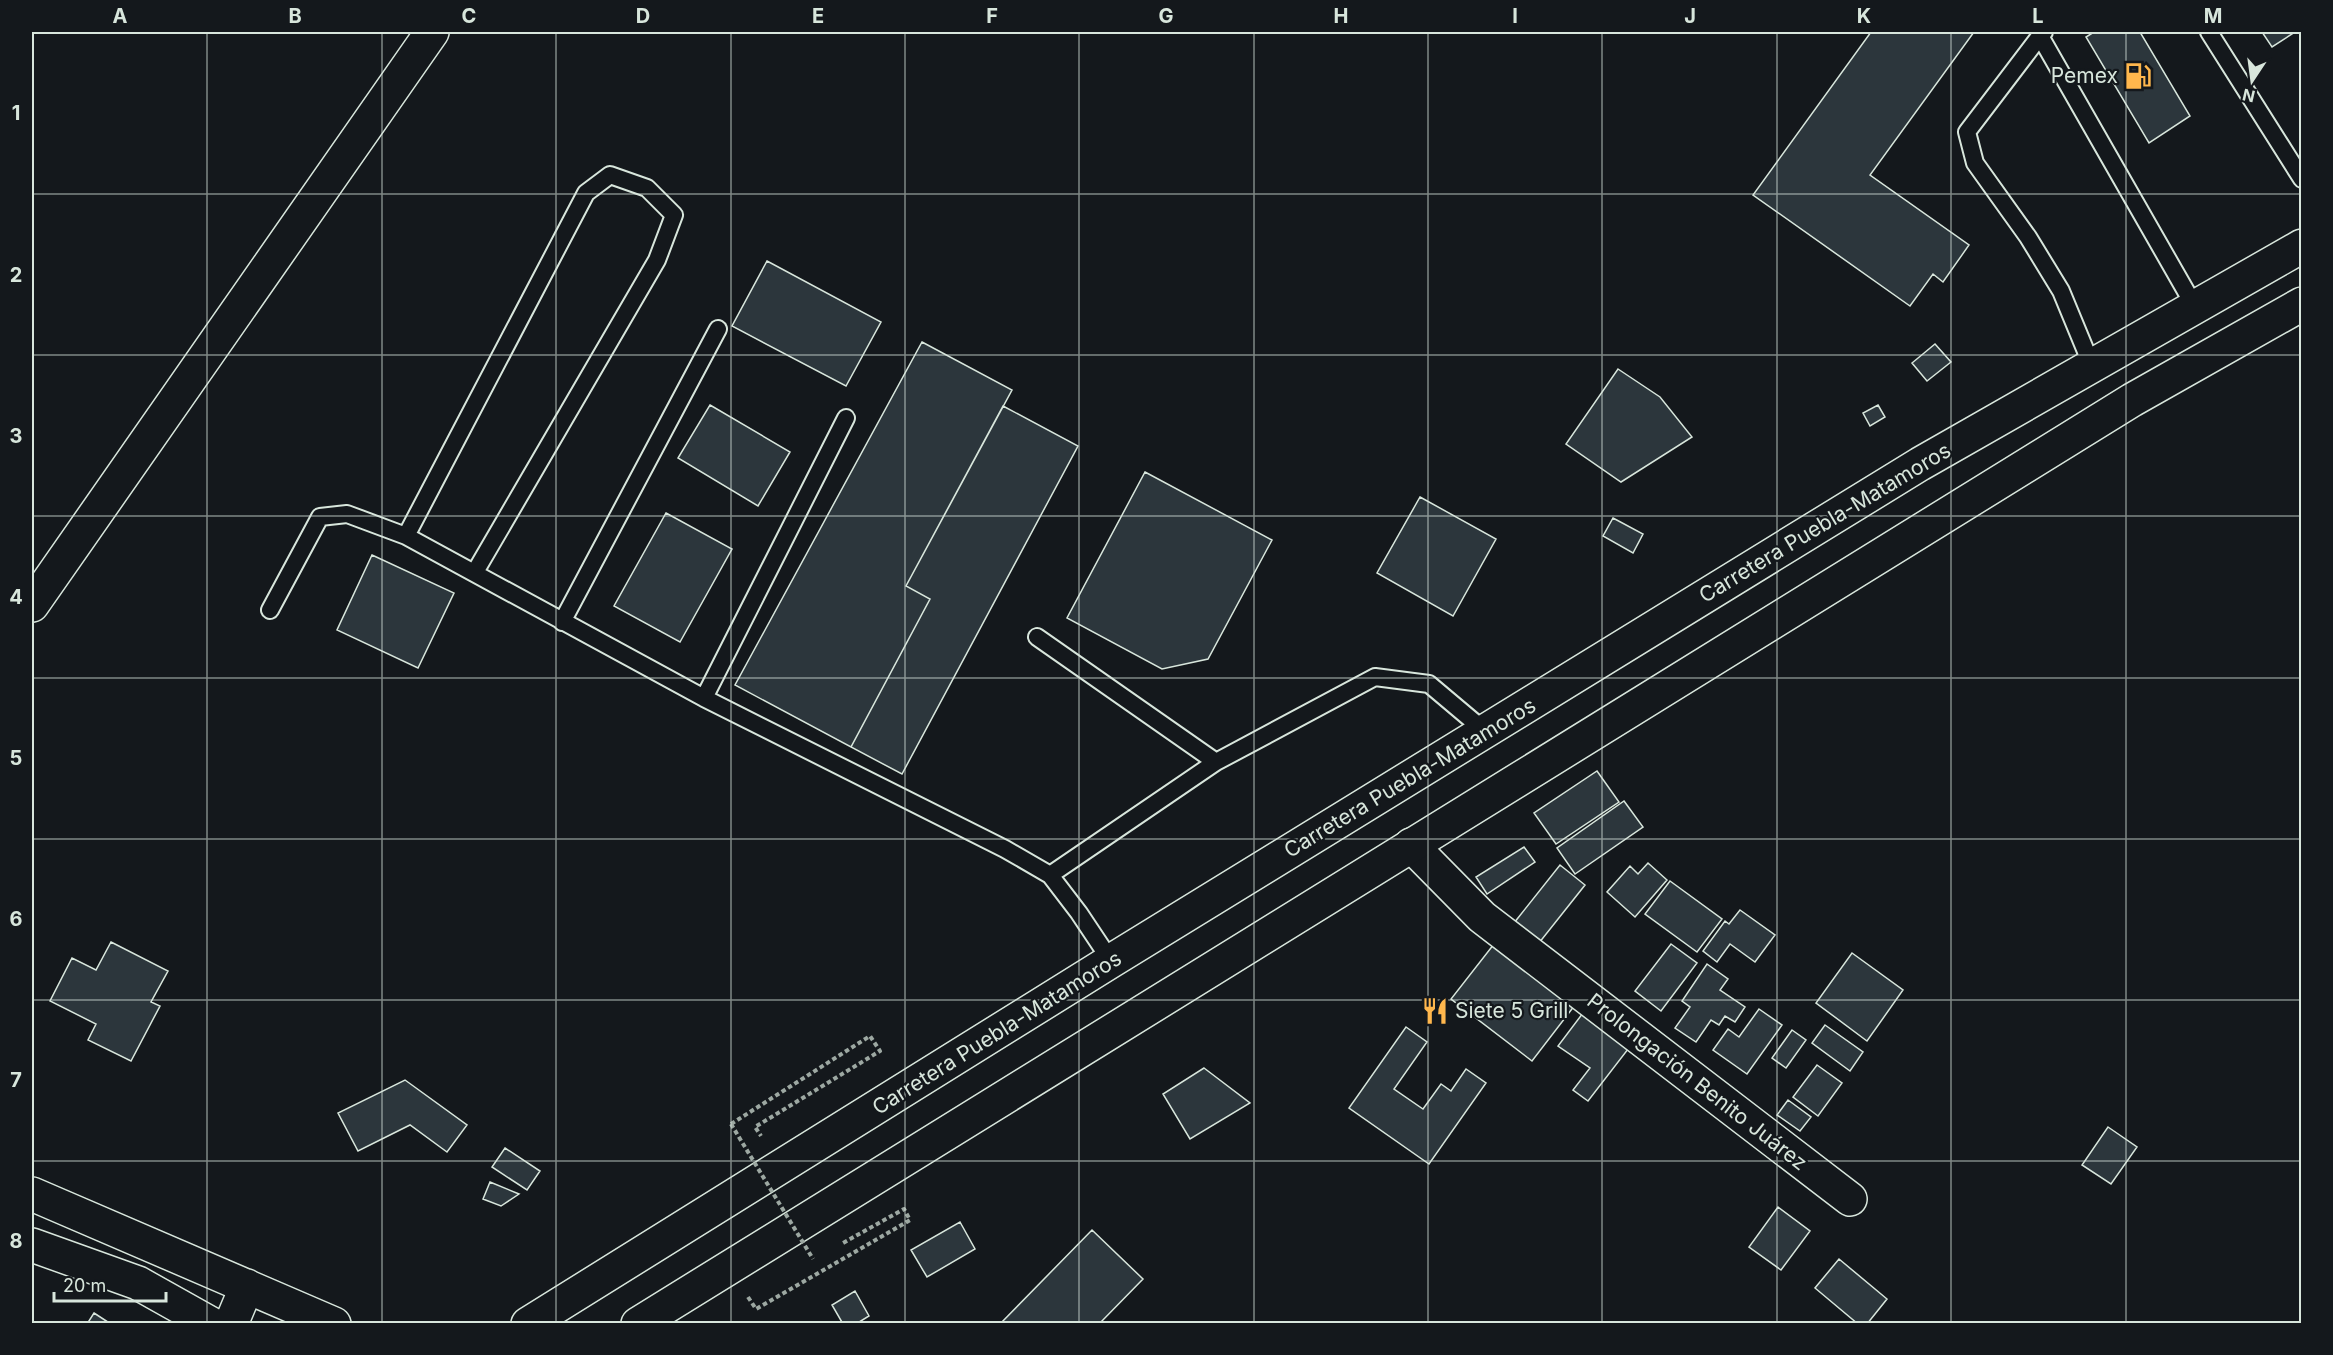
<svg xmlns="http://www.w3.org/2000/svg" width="2333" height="1355" font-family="Inter,sans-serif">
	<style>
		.building { fill: #2c363c; stroke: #d8e6dc; stroke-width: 1.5 }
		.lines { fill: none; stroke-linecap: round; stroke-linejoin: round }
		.lane-casing { stroke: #d8e6dc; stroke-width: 20 }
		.street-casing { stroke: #d8e6dc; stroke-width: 36 }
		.secondary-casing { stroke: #d8e6dc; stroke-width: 36 }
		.highway-casing { stroke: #d8e6dc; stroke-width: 36 }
		.path { stroke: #9da8a2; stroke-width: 4; stroke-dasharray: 4.5 3; stroke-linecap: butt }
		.lane { stroke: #14181c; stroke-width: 16 }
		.street { stroke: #14181c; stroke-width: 33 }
		.secondary { stroke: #14181c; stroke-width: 33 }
		.highway { stroke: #14181c; stroke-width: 33 }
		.path-bridge { stroke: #9da8a2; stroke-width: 4; stroke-dasharray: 4.5 3; stroke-linecap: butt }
		.grid { fill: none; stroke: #d8e6dc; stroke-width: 1.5; stroke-opacity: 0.55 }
		.labels { text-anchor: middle; stroke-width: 4.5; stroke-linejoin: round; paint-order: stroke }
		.poi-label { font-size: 21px; fill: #d8e6dc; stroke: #14181c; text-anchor: end }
		.street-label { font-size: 21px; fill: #d8e6dc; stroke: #14181c }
		.neatline { fill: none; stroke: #d8e6dc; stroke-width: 2 }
		.grid-label { font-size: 20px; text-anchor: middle; font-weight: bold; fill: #d8e6dc }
	</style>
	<rect width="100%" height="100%" fill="#14181c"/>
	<path class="building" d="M1871,32H1974L1870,175L1969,245L1943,282L1933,274L1910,306L1753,195Z
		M2094,32H2140L2190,116L2149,143L2086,37Z
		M2262,32H2295L2272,47Z
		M767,261L881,322L846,386L732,326Z
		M922,342L1012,390L906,586L930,599L851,747L735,685Z
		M1935,344L1951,362L1927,381L1912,363Z
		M1618,369L1660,397L1692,437L1621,482L1566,444Z
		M710,405L790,452L758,506L678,458Z
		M1878,405L1885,417L1870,426L1863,413Z
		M1003,406L1078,446L902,774L851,747L930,599L906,586Z
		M1145,472L1272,540L1208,659L1162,669L1067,618Z
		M1420,497L1496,539L1453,616L1377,573Z
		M666,513L732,549L680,642L614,606Z
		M1613,518L1643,534L1633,553L1603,536Z
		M372,555L454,593L418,668L337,630Z
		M1597,771L1619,802L1556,844L1534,813Z
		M1624,801L1643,827L1575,874L1557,848Z
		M1524,847L1535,862L1487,894L1476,877Z
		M1648,863L1667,880L1635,917L1607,892L1630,866L1638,874Z
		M1560,865L1585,885L1539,943L1514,923Z
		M1670,881L1722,919L1697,952L1645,914Z
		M1740,910L1775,935L1755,962L1730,944L1717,962L1703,951L1725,921L1729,924Z
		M111,942L168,971L151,1002L160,1006L131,1061L88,1040L96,1024L50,1001L72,958L96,970Z
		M1494,944L1575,1005L1532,1061L1451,999Z
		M1671,944L1697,963L1661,1011L1635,991Z
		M1852,953L1903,990L1867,1041L1816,1003Z
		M1707,964L1728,979L1720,990L1745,1007L1735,1022L1725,1016L1719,1025L1711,1020L1696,1042L1675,1028L1690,1007L1682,1001Z
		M1586,1009L1632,1044L1588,1101L1573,1090L1590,1068L1558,1046Z
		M1759,1009L1782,1025L1747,1074L1713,1050L1728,1029L1739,1037Z
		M1825,1025L1863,1052L1850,1071L1812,1043Z
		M1406,1027L1427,1042L1394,1089L1423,1109L1441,1084L1451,1091L1466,1069L1486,1083L1429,1164L1349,1108Z
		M1792,1030L1806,1040L1786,1068L1772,1058Z
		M1817,1065L1842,1083L1818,1116L1793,1097Z
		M1204,1068L1250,1103L1190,1139L1163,1094Z
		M405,1080L467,1125L447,1152L410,1125L358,1151L338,1113Z
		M1788,1100L1811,1117L1800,1131L1777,1115Z
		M2108,1127L2137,1147L2111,1184L2082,1165Z
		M505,1148L540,1171L527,1190L492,1167Z
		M490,1182L519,1194L501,1206L483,1199Z
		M1778,1207L1810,1231L1781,1270L1749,1247Z
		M960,1222L975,1249L927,1277L911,1250Z
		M1092,1230L1143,1279L1099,1324H1000Z
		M1839,1259L1887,1299L1867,1324H1858L1815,1288Z
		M855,1291L869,1316L856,1324H843L832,1305Z
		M94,1313L111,1324H87Z"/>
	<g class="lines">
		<defs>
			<path id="lane" d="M2044,32L2040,36L2195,307
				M2209,32L2302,179
				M2040,36L1967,132L1975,163L2028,237L2061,291L2092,366
				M406,536L586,193L610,175L647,188L674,215L657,260L475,572
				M270,610L320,517L347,514L406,536L704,698L1005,849L1050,875L1079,913L1111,961
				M562,622L718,329
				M1037,637L1216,762
				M704,698L846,418
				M1050,875L1216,762L1375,677L1429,684L1486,732"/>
			<path id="street" d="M1411,845L1482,917L1850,1199"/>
			<path id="secondary" d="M32,605L432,32
				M32,1194L334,1324
				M32,1245L138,1283L211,1324
				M231,1324L247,1286"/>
			<path id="highway" d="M528,1324L1111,961L1920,464L2302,246
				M638,1324L2132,400L2302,304"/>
		</defs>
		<use href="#lane" class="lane-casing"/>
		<use href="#street" class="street-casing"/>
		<use href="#secondary" class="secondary-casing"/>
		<use href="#highway" class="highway-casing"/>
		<path class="path" d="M731,1124L870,1036L880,1051L755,1127L761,1136
			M748,1297L756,1309L910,1220L904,1209L843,1243"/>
		<use href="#lane" class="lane"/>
		<use href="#street" class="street"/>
		<use href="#secondary" class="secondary"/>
		<use href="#highway" class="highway"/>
		<path class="path-bridge" d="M731,1124L813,1259"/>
	</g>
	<path class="grid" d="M207,32V1324M382,32V1324M556,32V1324M731,32V1324M905,32V1324M1079,32V1324M1254,32V1324M1428,32V1324M1602,32V1324M1777,32V1324M1951,32V1324M2126,32V1324M32,194H2302M32,355H2302M32,516H2302M32,678H2302M32,839H2302M32,1000H2302M32,1161H2302"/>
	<defs>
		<symbol id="fuel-bare" viewBox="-9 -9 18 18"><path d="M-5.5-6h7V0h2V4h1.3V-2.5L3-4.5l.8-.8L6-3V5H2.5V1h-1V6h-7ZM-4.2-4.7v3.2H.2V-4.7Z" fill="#ffb74d" stroke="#14181c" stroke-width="2.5" paint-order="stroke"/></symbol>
		<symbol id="restaurant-bare" viewBox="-9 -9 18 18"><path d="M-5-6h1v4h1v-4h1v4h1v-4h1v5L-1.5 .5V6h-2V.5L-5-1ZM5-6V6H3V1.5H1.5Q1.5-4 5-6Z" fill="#ffb74d" stroke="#14181c" stroke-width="2.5" paint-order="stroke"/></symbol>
	</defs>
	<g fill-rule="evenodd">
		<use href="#fuel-bare" x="2119" y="57" width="38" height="38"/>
		<use href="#restaurant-bare" x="1416" y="992" width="38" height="38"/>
	</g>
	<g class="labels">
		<g class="poi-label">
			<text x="2118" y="83">Pemex</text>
			<text x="1455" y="1018" text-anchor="start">Siete 5 Grill</text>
		</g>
		<g class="street-label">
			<text transform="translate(1825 523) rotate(-31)" y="7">Carretera Puebla-Matamoros</text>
			<text transform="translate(1410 778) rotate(-31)" y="7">Carretera Puebla-Matamoros</text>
			<text transform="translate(997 1033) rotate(-32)" y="7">Carretera Puebla-Matamoros</text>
			<text transform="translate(1697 1082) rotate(38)" y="7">Prolongación Benito Juárez</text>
		</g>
	</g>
	<rect width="2333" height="1355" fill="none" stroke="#14181c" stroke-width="66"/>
	<g transform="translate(2252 81) rotate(193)" stroke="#14181c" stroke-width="4.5" paint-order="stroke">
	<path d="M0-4.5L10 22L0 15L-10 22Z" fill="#d8e6dc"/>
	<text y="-9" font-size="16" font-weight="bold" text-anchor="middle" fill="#d8e6dc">N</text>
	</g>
	<path d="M54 1292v9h112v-9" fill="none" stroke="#d8e6dc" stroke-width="3"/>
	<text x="63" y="1292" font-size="18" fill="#d8e6dc" stroke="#14181c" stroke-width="4.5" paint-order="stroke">20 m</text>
	<rect x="33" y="33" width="2267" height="1289" class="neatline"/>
	<g class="grid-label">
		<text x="120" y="23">A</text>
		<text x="295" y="23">B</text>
		<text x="469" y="23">C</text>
		<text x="643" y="23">D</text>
		<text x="818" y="23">E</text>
		<text x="992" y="23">F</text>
		<text x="1166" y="23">G</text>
		<text x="1341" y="23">H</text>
		<text x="1515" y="23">I</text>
		<text x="1690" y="23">J</text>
		<text x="1864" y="23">K</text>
		<text x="2038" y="23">L</text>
		<text x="2213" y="23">M</text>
		<text x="16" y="120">1</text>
		<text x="16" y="282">2</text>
		<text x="16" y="443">3</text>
		<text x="16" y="604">4</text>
		<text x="16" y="765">5</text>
		<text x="16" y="926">6</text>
		<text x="16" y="1087">7</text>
		<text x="16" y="1248">8</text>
	</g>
</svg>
